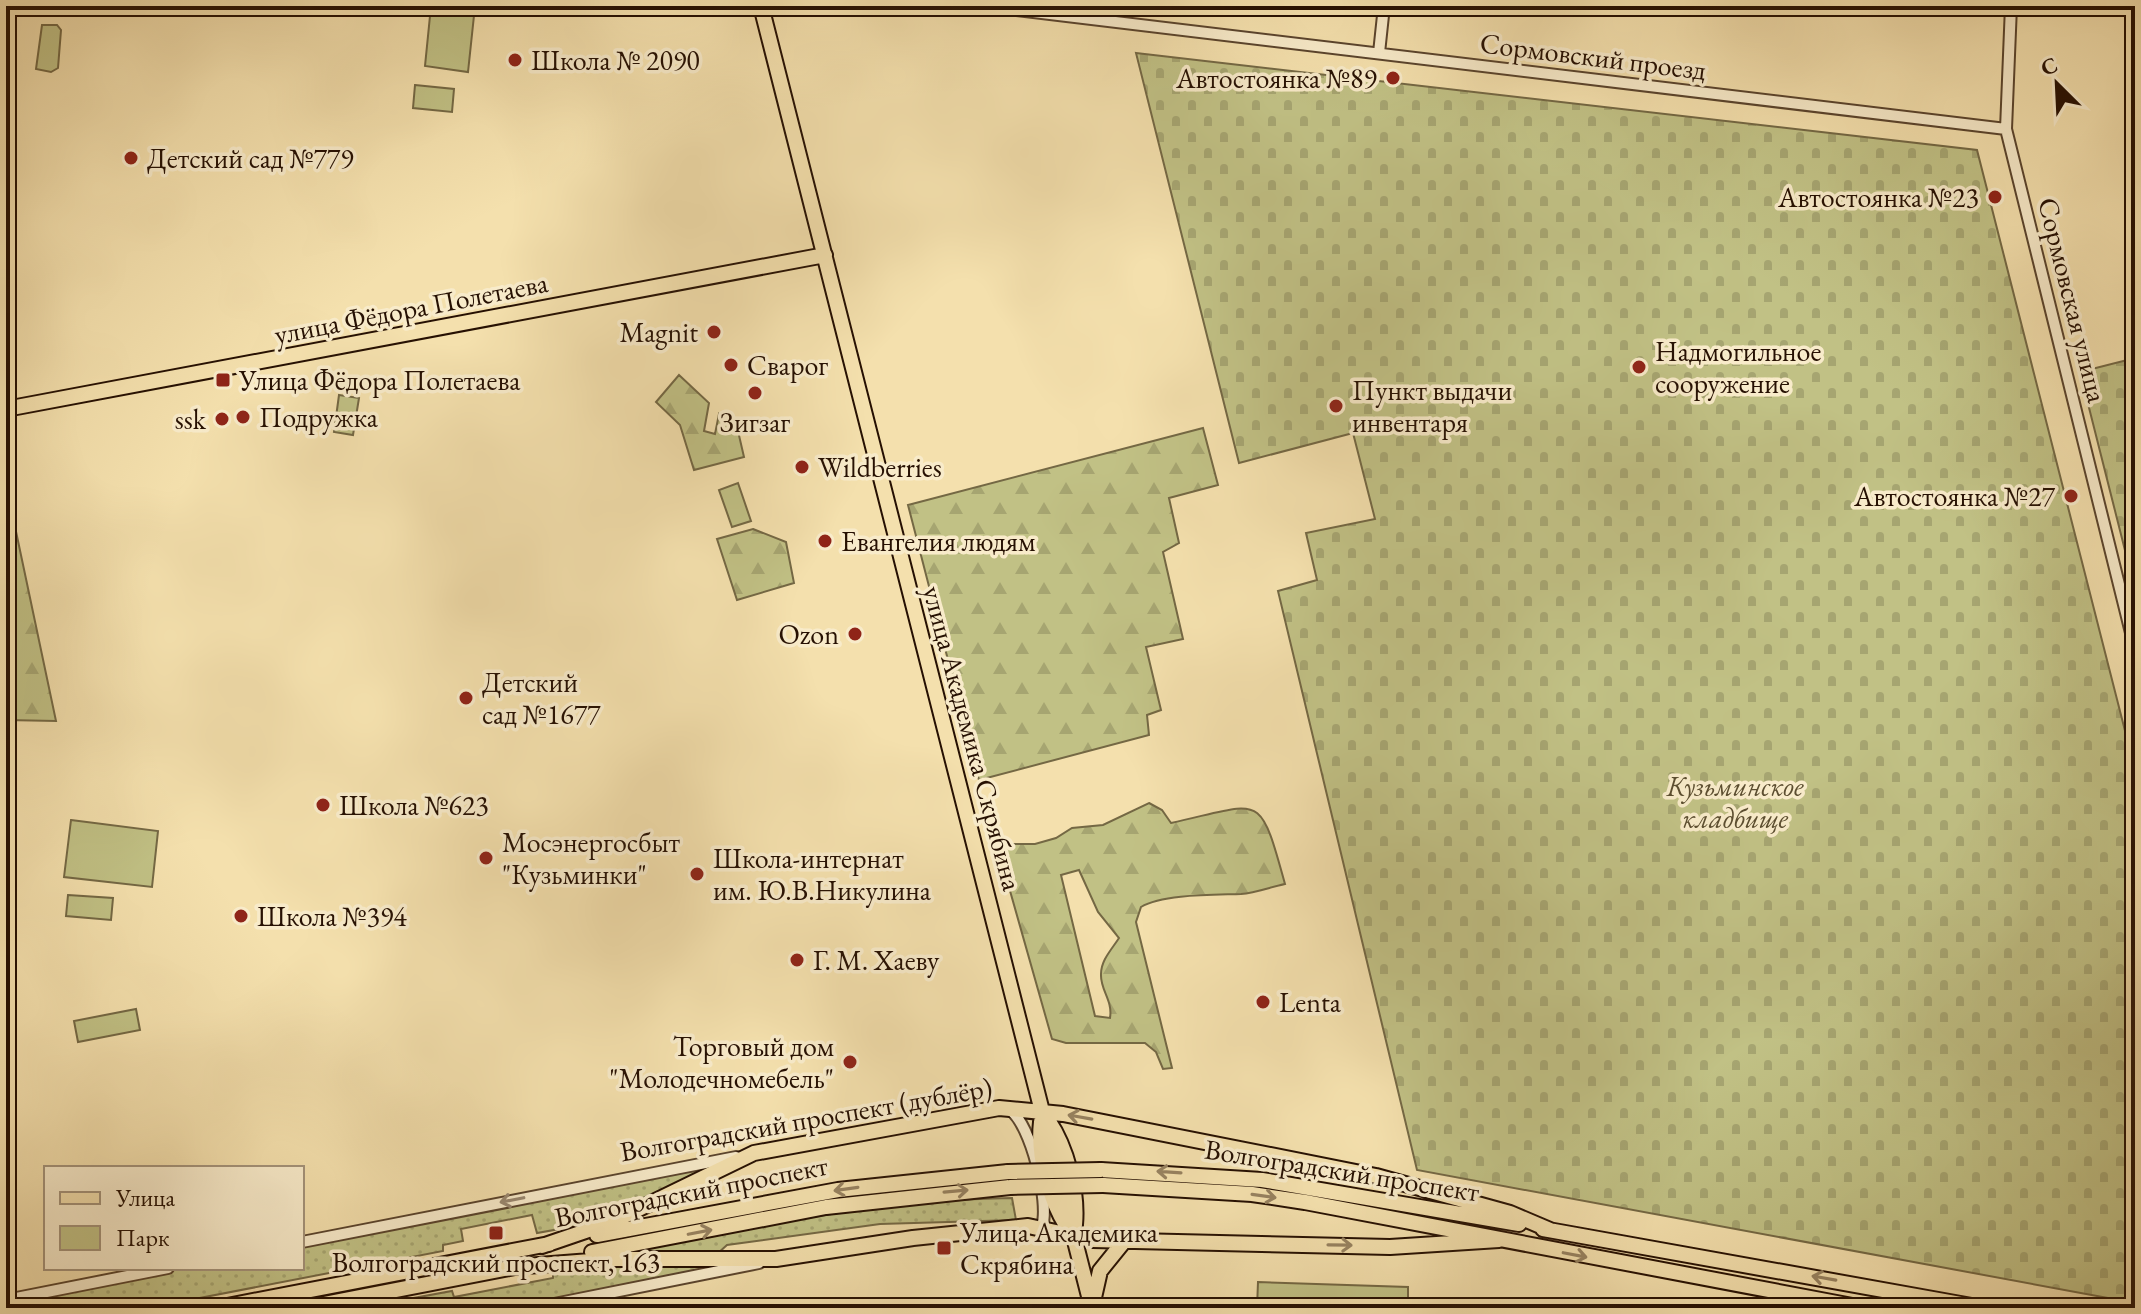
<svg xmlns="http://www.w3.org/2000/svg" width="2141" height="1314" font-family="'EB Garamond',serif">
	<style>
		.grass { fill: url(#grass-dots); stroke: #746844; stroke-width: 2 }
		.forest { fill: url(#forest-firs); stroke: #746844; stroke-width: 2; fill-rule: evenodd }
		.cemetery { fill: url(#cemetery-stones); stroke: #746844; stroke-width: 2 }
		.park { fill: #c1c185; stroke: #746844; stroke-width: 2 }
		.lines { fill: none; stroke-linecap: round; stroke-linejoin: round }
		.minor-casing { stroke: #5a442d; stroke-width: 14 }
		.major-casing { stroke: #261002; stroke-width: 18 }
		.minor { stroke: #f8ebca; stroke-width: 10 }
		.major { stroke: #f4e0ad; stroke-width: 14 }
		.major-bridge-casing { stroke: #261002; stroke-width: 18; stroke-linecap: butt }
		.major-bridge { stroke: #f4e0ad; stroke-width: 14 }
		.oneway { stroke: #978260 }
		.oneway2 { stroke: #9a8870 }
		.poi-dot { fill: #8f2418; stroke: #f8ebca; stroke-width: 3 }
		.labels { text-anchor: middle; stroke-width: 7; stroke-linejoin: round; paint-order: stroke }
		.street-label { font-size: 28px; fill: #261002; stroke: #f8ebca }
		.poi-label { font-size: 28px; fill: #261002; stroke: #f8ebca; text-anchor: start }
		.park-label { font-size: 28px; font-style: italic; fill: #5c4e30; stroke: #f8ebca }
	</style>
	<defs>
		<pattern id="grass-dots" width="8" height="8" patternUnits="userSpaceOnUse" patternTransform="scale(2)"><rect width="8" height="8" fill="#c1c185"/><path d="M2 2h.1M6 6h.1" fill="none" stroke="#a6a571" stroke-width="1.8" stroke-linecap="round"/></pattern>
		<pattern id="forest-firs" width="22" height="20" patternUnits="userSpaceOnUse" patternTransform="scale(2)"><rect width="22" height="20" fill="#c1c185"/><path d="M5 1l3.5 6h-7zM16 11l3.5 6h-7z" fill="#a6a571"/></pattern>
		<pattern id="cemetery-stones" width="16" height="16" patternUnits="userSpaceOnUse" patternTransform="scale(2)"><rect width="16" height="16" fill="#c1c185"/><path d="M2 7V4a2 2 0 0 1 4 0v3zM10 15v-3a2 2 0 0 1 4 0v3z" fill="#a6a571"/></pattern>
	</defs>
	<rect width="100%" height="100%" fill="#f4e0ad"/>
	<filter id="stains"><feTurbulence type="fractalNoise" baseFrequency=".0025" numOctaves="4"/><feColorMatrix values="0 0 0 0 .2 0 0 0 0 .09 0 0 0 0 .02 0 0 0 .5 -.17"/></filter>
	<radialGradient id="worn" r=".72"><stop offset=".6" stop-color="#630" stop-opacity="0"/><stop offset="1" stop-color="#630" stop-opacity=".3"/></radialGradient>
	<path class="grass" d="M697,1169L701,1175L604,1221L537,1233L532,1215L461,1229L463,1241L443,1245V1251L148,1308H6V1302L182,1268H302V1245Z
		M1012,1198L1016,1220L880,1224L727,1245L716,1255L624,1253L623,1250C752,1227 880,1200 1012,1198Z
		M602,1262L719,1267L506,1308H359L452,1291L454,1297L553,1278V1271Z"/>
	<path class="forest" d="M679,375L709,403L704,431L715,434L719,414L738,431L744,457L694,470L680,425L656,402Z
		M1203,428L1218,485L1169,498L1179,543L1163,552L1183,639L1146,647L1161,710L1147,715L1149,735L979,780L908,505Z
		M14,522L56,721L6,720V539Z
		M753,529L786,542L794,583L737,600L717,539Z
		M1149,803L1162,810L1171,823C1262,803 1259,789 1285,884C1271,887 1255,893 1241,894C1214,895 1163,894 1141,907L1136,922L1172,1068L1163,1069L1156,1052L1145,1043H1066L1052,1039L999,852L1010,844H1035L1056,838L1072,828L1103,825ZM1079,870L1098,912L1119,938C1112,949 1101,960 1101,974C1100,990 1113,1000 1110,1018L1095,1016L1061,875Z"/>
	<path class="cemetery" d="M1136,53L1977,150L2135,770V1303L1417,1170L1278,591L1317,580L1306,533L1375,519L1353,433L1239,463Z
		M2135,358V590L2080,372Z"/>
	<path class="park" d="M431,6H475L468,72L425,66Z
		M42,25H57L61,30L58,68L51,72L36,69Z
		M415,85L454,89L452,112L413,108Z
		M339,395L359,398L353,435L334,432Z
		M738,483L751,521L732,527L719,490Z
		M71,820L158,831L152,887L64,877Z
		M68,895L113,898L111,920L66,916Z
		M136,1009L140,1030L78,1042L74,1021Z
		M1258,1282L1408,1287V1308H1257Z"/>
	<g class="lines">
		<defs>
			<path id="minor" d="M983,6L2006,129
				M2011,6L2006,129L2135,649
				M1379,53L1384,6
				M1010,1110C1031,1124 1050,1203 1042,1226
				M302,1242L736,1157
				M6,1300L168,1268
				M534,1308L759,1263"/>
			<path id="major" d="M761,6L1092,1308
				M6,409L825,255
				M1048,1120C1067,1148 1078,1191 1075,1225
				M1041,1122C1037,1156 1049,1198 1067,1227
				M1101,1170L1262,1180L1519,1224
				M1103,1185L1252,1194L1305,1202L1863,1308
				M1543,1229L1983,1308
				M597,1235L838,1190L1008,1172
				M542,1246L612,1222L754,1153L999,1108L1063,1114L1376,1176L1510,1213L1550,1230
				M592,1252L826,1207L1010,1187
				M513,1267L616,1259H776L913,1238L1028,1226L1093,1240L1390,1247L1499,1240
				M1093,1302L1100,1271L1125,1240
				M217,1308L549,1244
				M303,1308L520,1266"/>
		</defs>
		<use href="#minor" class="minor-casing"/>
		<use href="#major" class="major-casing"/>
		<use href="#minor" class="minor"/>
		<use href="#major" class="major"/>
		<defs>
			<path id="major-bridge" d="M1008,1172L1101,1170
				M1010,1187L1103,1185"/>
		</defs>
		<use href="#major-bridge" class="major-bridge-casing"/>
		<use href="#major-bridge" class="major-bridge"/>
	</g>
	<defs><path id="oneway-shaft" d="M-6 0H5M1.5-3L5.5 0L1.5 3" fill="none" stroke-width="1.6" stroke-linecap="round" stroke-linejoin="round" transform="scale(2)"/></defs>
	<g class="oneway">
		<use href="#oneway-shaft" transform="translate(1080 1117) rotate(-170)"/>
		<use href="#oneway-shaft" transform="translate(1169 1172) rotate(-176)"/>
		<use href="#oneway-shaft" transform="translate(846 1189) rotate(172)"/>
		<use href="#oneway-shaft" transform="translate(956 1191) rotate(-5)"/>
		<use href="#oneway-shaft" transform="translate(1264 1196) rotate(8)"/>
		<use href="#oneway-shaft" transform="translate(700 1232) rotate(-11)"/>
		<use href="#oneway-shaft" transform="translate(1340 1245) rotate(1)"/>
		<use href="#oneway-shaft" transform="translate(1575 1255) rotate(11)"/>
		<use href="#oneway-shaft" transform="translate(1824 1278) rotate(-170)"/>
	</g>
	<use class="oneway2" href="#oneway-shaft" transform="translate(512 1200) rotate(169)"/>
	<g class="poi-dot">
		<circle cx="515" cy="60" r="8"/>
		<circle cx="1393" cy="78" r="8"/>
		<circle cx="131" cy="158" r="8"/>
		<circle cx="1995" cy="197" r="8"/>
		<circle cx="714" cy="332" r="8"/>
		<circle cx="731" cy="365" r="8"/>
		<circle cx="1639" cy="367" r="8"/>
		<rect x="215" y="372" width="16" height="16" rx="4"/>
		<circle cx="755" cy="393" r="8"/>
		<circle cx="1336" cy="406" r="8"/>
		<circle cx="243" cy="417" r="8"/>
		<circle cx="222" cy="419" r="8"/>
		<circle cx="802" cy="467" r="8"/>
		<circle cx="2071" cy="496" r="8"/>
		<circle cx="825" cy="541" r="8"/>
		<circle cx="855" cy="634" r="8"/>
		<circle cx="466" cy="698" r="8"/>
		<circle cx="323" cy="805" r="8"/>
		<circle cx="486" cy="858" r="8"/>
		<circle cx="697" cy="874" r="8"/>
		<circle cx="241" cy="916" r="8"/>
		<circle cx="797" cy="960" r="8"/>
		<circle cx="1263" cy="1002" r="8"/>
		<circle cx="850" cy="1062" r="8"/>
		<rect x="488" y="1225" width="16" height="16" rx="4"/>
		<rect x="936" y="1240" width="16" height="16" rx="4"/>
	</g>
	<g class="labels">
		<g class="street-label">
			<text transform="translate(1593 56) rotate(7)" y="10">Сормовский проезд</text>
			<text transform="translate(2073 300) rotate(76)" y="10">Сормовская улица</text>
			<text transform="translate(411 308) rotate(-11)" y="10">улица Фёдора Полетаева</text>
			<text transform="translate(973 738) rotate(75)" y="10">улица Академика Скрябина</text>
			<text transform="translate(806 1119) rotate(-10)" y="10">Волгоградский проспект (дублёр)</text>
			<text transform="translate(1342 1170) rotate(9)" y="10">Волгоградский проспект</text>
			<text transform="translate(691 1191) rotate(-11)" y="10">Волгоградский проспект</text>
		</g>
		<g class="poi-label">
			<text x="531" y="70">Школа № 2090</text>
			<text x="1377" y="88" text-anchor="end">Автостоянка №89</text>
			<text x="147" y="168">Детский сад №779</text>
			<text x="1979" y="207" text-anchor="end">Автостоянка №23</text>
			<text x="698" y="342" text-anchor="end">Magnit</text>
			<text x="1655" y="361">Надмогильное<tspan x="1655" dy="32">сооружение</tspan></text>
			<text x="747" y="375">Сварог</text>
			<text x="239" y="390">Улица Фёдора Полетаева</text>
			<text x="1352" y="400">Пункт выдачи<tspan x="1352" dy="32">инвентаря</tspan></text>
			<text x="259" y="427">Подружка</text>
			<text x="206" y="429" text-anchor="end">ssk</text>
			<text x="755" y="432" text-anchor="middle">Зигзаг</text>
			<text x="818" y="477">Wildberries</text>
			<text x="2055" y="506" text-anchor="end">Автостоянка №27</text>
			<text x="841" y="551">Евангелия людям</text>
			<text x="839" y="644" text-anchor="end">Ozon</text>
			<text x="482" y="692">Детский<tspan x="482" dy="32">сад №1677</tspan></text>
			<text x="339" y="815">Школа №623</text>
			<text x="502" y="852">Мосэнергосбыт<tspan x="502" dy="32">"Кузьминки"</tspan></text>
			<text x="713" y="868">Школа-интернат<tspan x="713" dy="32">им. Ю.В.Никулина</tspan></text>
			<text x="257" y="926">Школа №394</text>
			<text x="813" y="970">Г. М. Хаеву</text>
			<text x="1279" y="1012">Lenta</text>
			<text x="834" y="1056" text-anchor="end">Торговый дом<tspan x="834" dy="32">"Молодечномебель"</tspan></text>
			<text x="960" y="1242">Улица Академика<tspan x="960" dy="32">Скрябина</tspan></text>
			<text x="496" y="1272" text-anchor="middle">Волгоградский проспект, 163</text>
		</g>
		<g class="park-label">
			<text x="1735" y="796">Кузьминское<tspan x="1735" dy="32">кладбище</tspan></text>
		</g>
	</g>
	<rect width="2141" height="1314" fill="none" stroke="#f4e0ad" stroke-width="32"/>
	<rect x="8" y="8" width="2125" height="1298" fill="none" stroke="#261002" stroke-width="4"/>
	<rect x="16" y="16" width="2109" height="1282" fill="none" stroke="#261002" stroke-width="2"/>
	<rect x="44" y="1166" width="260" height="104" fill="#f8ebca" stroke="#a4937a" stroke-width="2"/>
	<rect x="60" y="1192" width="40" height="12" fill="#f4e0ad" stroke="#a4937a" stroke-width="2"/>
	<text x="116" y="1206" font-size="24" fill="#261002">Улица</text>
	<rect x="60" y="1226" width="40" height="24" fill="#c1c185" stroke="#a4937a" stroke-width="2"/>
	<text x="116" y="1246" font-size="24" fill="#261002">Парк</text>
	<g transform="translate(2057 84) rotate(336)" stroke="#f8ebca" stroke-width="6" paint-order="stroke">
	<path d="M0-6L14 30L0 20L-14 30Z" fill="#261002"/>
	<text y="-12" font-size="22" font-weight="bold" text-anchor="middle" fill="#261002">С</text>
	</g>
	<rect width="100%" height="100%" filter="url(#stains)"/>
	<rect width="100%" height="100%" fill="url(#worn)"/>
</svg>
